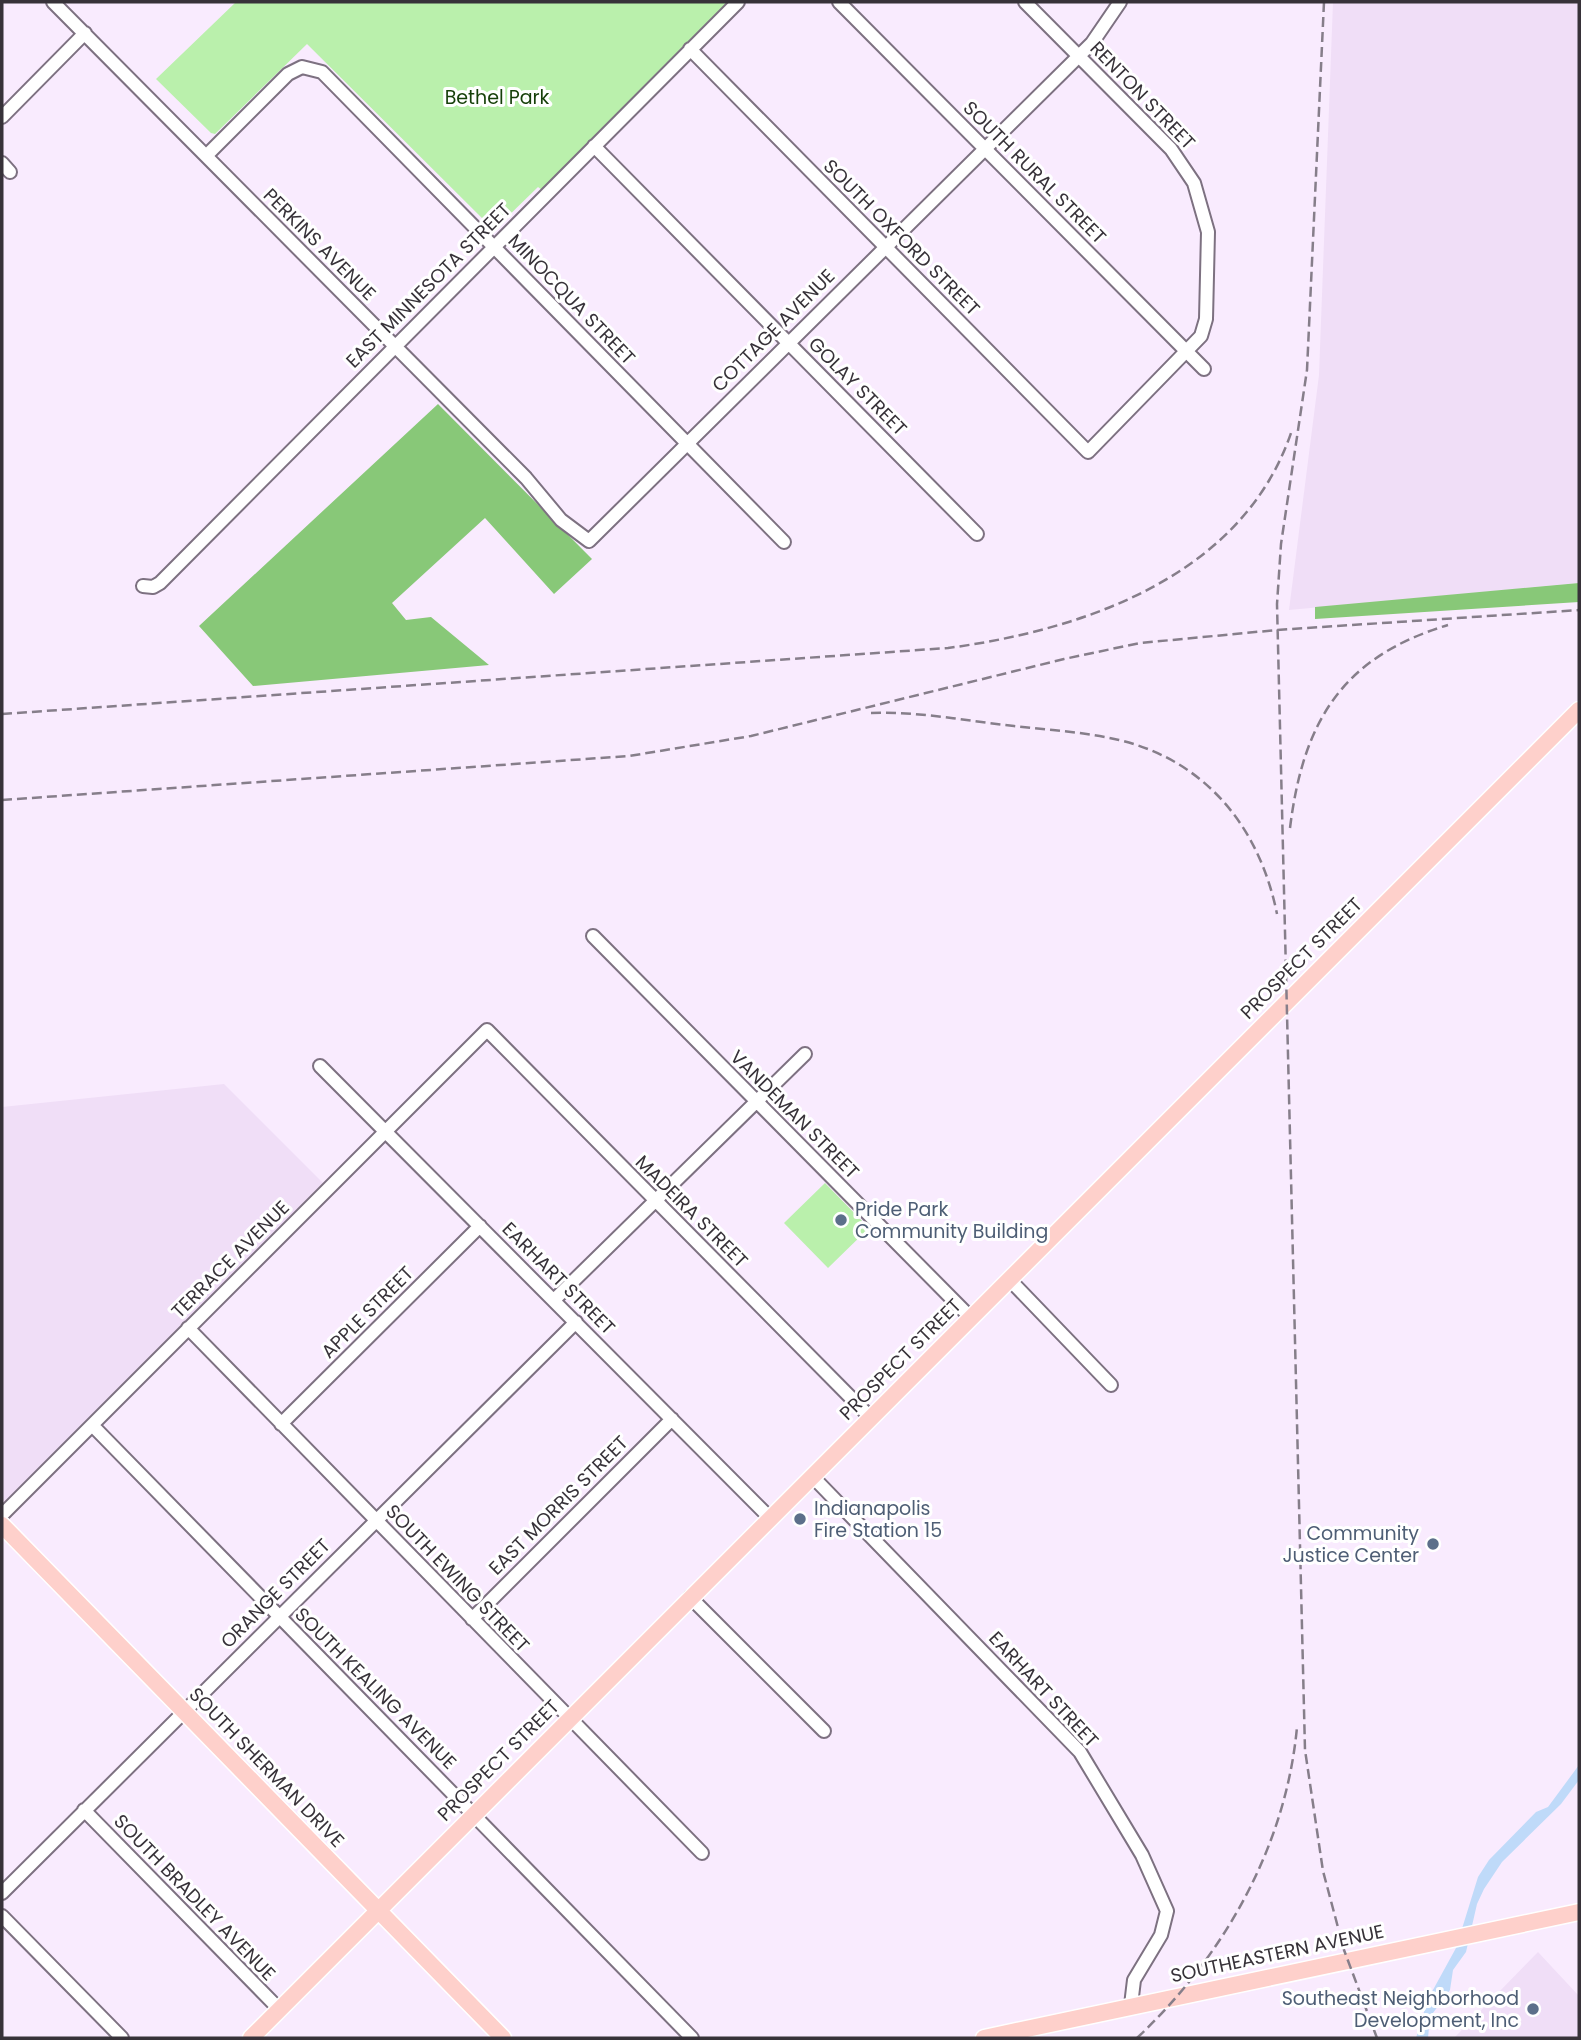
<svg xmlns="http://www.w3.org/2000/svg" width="1581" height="2040" font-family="Poppins,sans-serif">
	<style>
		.built { fill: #f0def7 }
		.green { fill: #baf0ac }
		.forest { fill: #88c878 }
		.water { fill: #bfdaf9 }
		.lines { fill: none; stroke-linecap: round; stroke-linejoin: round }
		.minor-casing { stroke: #7d7181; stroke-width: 16 }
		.major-casing { stroke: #fff; stroke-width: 19 }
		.minor { stroke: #fff; stroke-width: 12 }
		.major { stroke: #fed0cb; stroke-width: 16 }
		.rail { stroke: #867e8a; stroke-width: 2.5; stroke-dasharray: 10 5; stroke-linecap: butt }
		.service-dot { fill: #5c6f8a; stroke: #fff; stroke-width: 2.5 }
		.labels { text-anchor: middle; stroke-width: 6; stroke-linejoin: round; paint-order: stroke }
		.street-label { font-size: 19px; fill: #373239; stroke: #fff }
		.park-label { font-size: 19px; fill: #153f08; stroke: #fff }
		.service-label { font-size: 19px; fill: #4e5e75; stroke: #fff; text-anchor: start }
	</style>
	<rect width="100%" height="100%" fill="#f9ebfe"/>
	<path class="built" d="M1333,2H1579V583L1289,610L1319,375Z
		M224,1084L323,1183L2,1504V1107Z
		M1538,1952L1579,1996V2038H1454Z"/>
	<path class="green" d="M236,2H729L542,190L538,187L494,230L307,44L215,134L211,133L156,79Z
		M825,1183L869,1228L828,1268L784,1223Z"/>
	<path class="forest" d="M438,404L592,559L554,594L485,518L392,603L406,620L431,617L489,665L253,686L199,626Z
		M1579,583V602L1315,619V607Z"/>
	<path class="water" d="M1579,1765V1780L1561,1804L1502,1862L1484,1889L1477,1904L1466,1952L1453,1970L1450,1990L1430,2017L1428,2038H1416L1428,1999L1456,1948L1478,1877L1489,1860L1536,1812L1548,1807Z"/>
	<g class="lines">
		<defs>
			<path id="minor" d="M53,2L526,478L561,520L589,541L1092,43L1120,2
				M839,2L1204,369
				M690,49L1088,452L1201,336L1206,319L1208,232L1194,183L1171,149L1025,2
				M2,117L85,33
				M594,146L977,534
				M206,156L288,74L302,67L322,72L784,542
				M2,163L10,172
				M143,586L153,587L160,583L738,2
				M593,936L971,1318
				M320,1066L770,1518
				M1009,1279L1111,1385
				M554,1300L805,1054
				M188,1328L702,1853
				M281,1424L480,1226
				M92,1425L692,2038
				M812,1476L1080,1752L1142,1855L1167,1911L1161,1935L1134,1980L1131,2005
				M2,1515L487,1030L870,1417
				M690,1597L824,1731
				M472,1619L672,1419
				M84,1810L279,2009
				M2,1893L576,1322
				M2,1916L122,2038"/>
			<path id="major" d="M2,1525L503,2038
				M251,2038L1579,710
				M984,2038L1579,1912"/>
		</defs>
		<use href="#minor" class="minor-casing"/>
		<use href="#major" class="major-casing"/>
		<use href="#minor" class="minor"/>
		<use href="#major" class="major"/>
		<path class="rail" d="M1324,2L1307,370L1281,544L1277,604L1305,1750L1323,1871L1344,1950L1377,2038
			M871,713C918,711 967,721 1014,726C1049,730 1085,732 1119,740C1207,761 1260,829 1277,914
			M2,714L948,648C1084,630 1242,576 1291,433
			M2,800L629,756L751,736L1064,659L1140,643L1277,630L1579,610
			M1290,828C1303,723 1341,657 1448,625
			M1137,2038C1223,1957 1286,1847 1297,1727"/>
	</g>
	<g class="service-dot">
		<circle cx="841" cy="1220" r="7"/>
		<circle cx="800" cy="1519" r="7"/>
		<circle cx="1433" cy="1544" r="7"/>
		<circle cx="1533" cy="2009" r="7"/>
	</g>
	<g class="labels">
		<g class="street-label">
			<text transform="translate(1143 95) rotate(46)" y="7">RENTON STREET</text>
			<text transform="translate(1035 172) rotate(45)" y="7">SOUTH RURAL STREET</text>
			<text transform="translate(902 237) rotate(45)" y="7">SOUTH OXFORD STREET</text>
			<text transform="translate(320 244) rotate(45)" y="7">PERKINS AVENUE</text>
			<text transform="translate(428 285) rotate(-45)" y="7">EAST MINNESOTA STREET</text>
			<text transform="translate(572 299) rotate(46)" y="7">MINOCQUA STREET</text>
			<text transform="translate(773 330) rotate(-45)" y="7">COTTAGE AVENUE</text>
			<text transform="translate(858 386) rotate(45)" y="7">GOLAY STREET</text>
			<text transform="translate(1301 958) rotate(-45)" y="7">PROSPECT STREET</text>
			<text transform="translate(795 1114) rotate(45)" y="7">VANDEMAN STREET</text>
			<text transform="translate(692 1211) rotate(45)" y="7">MADEIRA STREET</text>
			<text transform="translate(230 1259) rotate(-45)" y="7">TERRACE AVENUE</text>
			<text transform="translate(559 1278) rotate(45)" y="7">EARHART STREET</text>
			<text transform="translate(367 1312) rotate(-45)" y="7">APPLE STREET</text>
			<text transform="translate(900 1359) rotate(-45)" y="7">PROSPECT STREET</text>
			<text transform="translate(558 1505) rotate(-45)" y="7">EAST MORRIS STREET</text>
			<text transform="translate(458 1578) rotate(46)" y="7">SOUTH EWING STREET</text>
			<text transform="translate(275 1593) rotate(-45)" y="7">ORANGE STREET</text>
			<text transform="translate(376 1688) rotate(45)" y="7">SOUTH KEALING AVENUE</text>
			<text transform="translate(1044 1689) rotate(47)" y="7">EARHART STREET</text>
			<text transform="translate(498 1760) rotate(-45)" y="7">PROSPECT STREET</text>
			<text transform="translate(267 1767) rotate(46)" y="7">SOUTH SHERMAN DRIVE</text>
			<text transform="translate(195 1897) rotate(46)" y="7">SOUTH BRADLEY AVENUE</text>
			<text transform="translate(1277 1953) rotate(-12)" y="7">SOUTHEASTERN AVENUE</text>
		</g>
		<g class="park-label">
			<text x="497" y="104">Bethel Park</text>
		</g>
		<g class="service-label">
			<text x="855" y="1216">Pride Park<tspan x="855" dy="22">Community Building</tspan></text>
			<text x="814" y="1515">Indianapolis<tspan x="814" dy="22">Fire Station 15</tspan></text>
			<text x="1419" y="1540" text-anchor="end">Community<tspan x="1419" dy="22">Justice Center</tspan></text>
			<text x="1519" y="2005" text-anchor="end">Southeast Neighborhood<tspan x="1519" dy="22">Development, Inc</tspan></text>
		</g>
	</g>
	<rect width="1581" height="2040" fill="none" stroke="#373239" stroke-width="7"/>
</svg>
